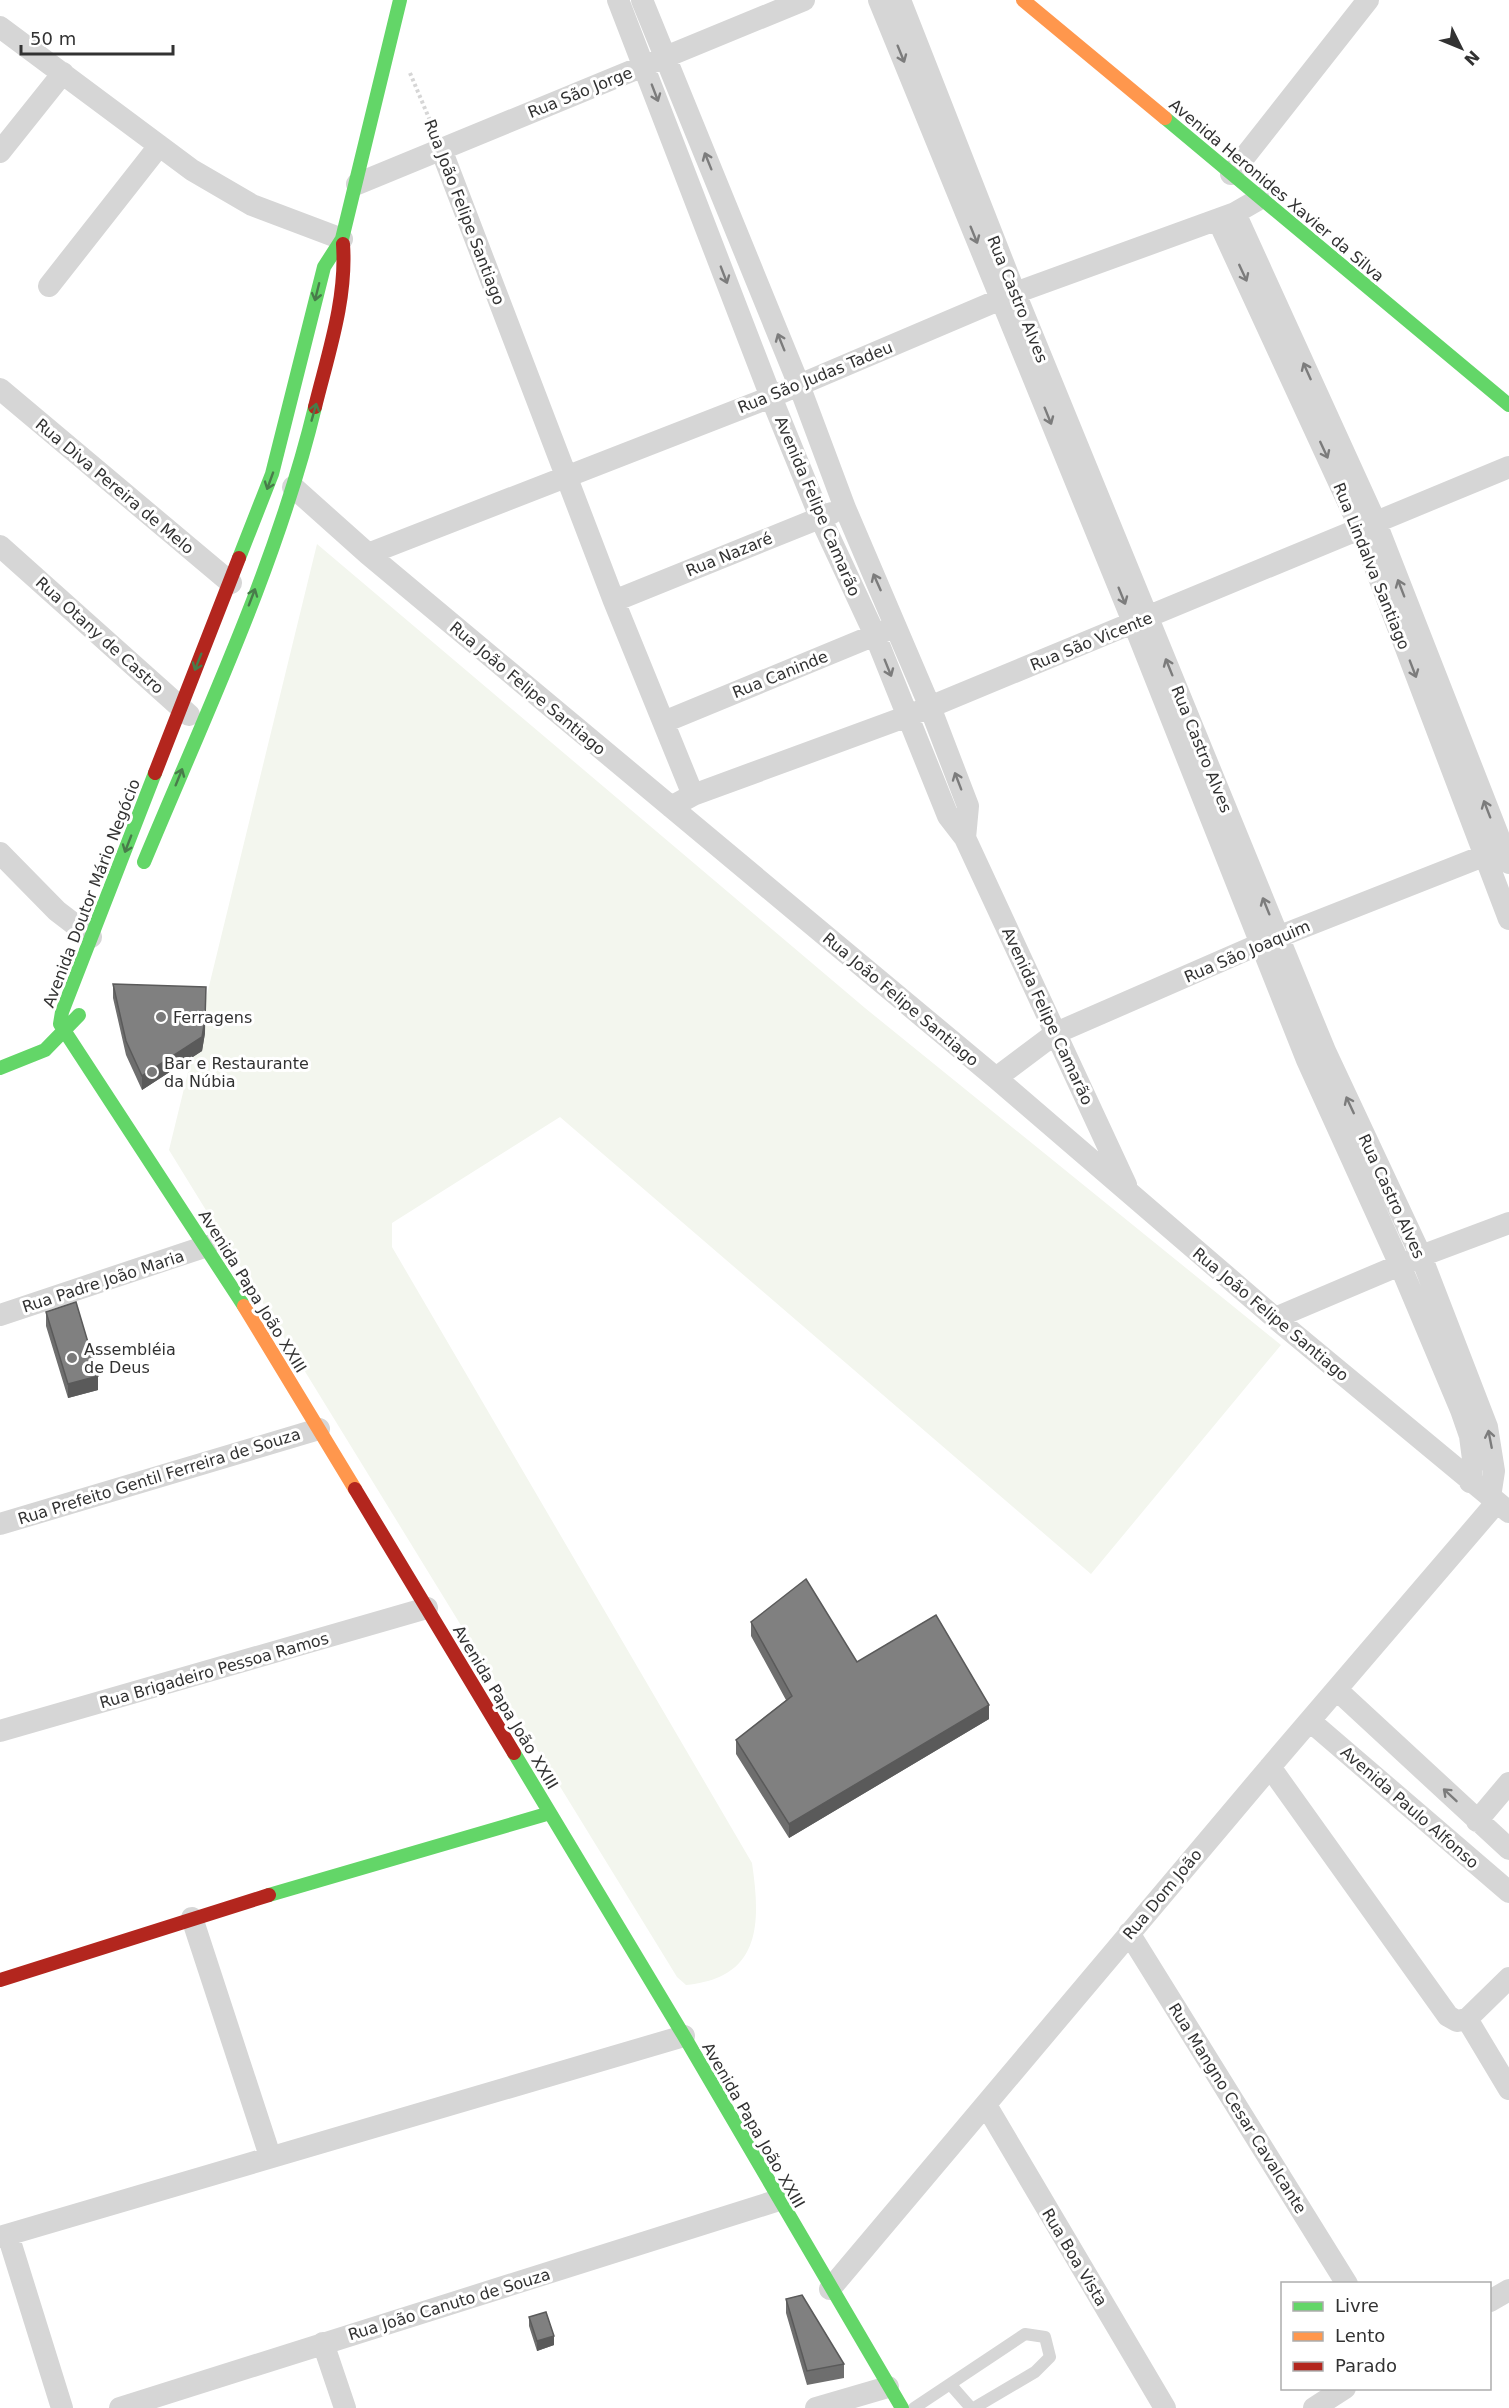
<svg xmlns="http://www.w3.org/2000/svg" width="1509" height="2408" font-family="'DejaVu Sans',sans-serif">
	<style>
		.green { fill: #f3f6ee }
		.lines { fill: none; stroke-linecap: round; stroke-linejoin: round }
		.path { stroke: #d6d6d6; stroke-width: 4; stroke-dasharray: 3 3; stroke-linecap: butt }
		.lane { stroke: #d6d6d6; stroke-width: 12 }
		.street { stroke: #d6d6d6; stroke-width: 22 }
		.fast { stroke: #63d668; stroke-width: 14 }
		.slow { stroke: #ff974d; stroke-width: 14 }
		.jam { stroke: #b3261e; stroke-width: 14 }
		.wall { fill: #6e6e6e }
		.shaded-wall { fill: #5a5a5a }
		.building { fill: #808080; stroke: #5a5a5a; stroke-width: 1.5 }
		.oneway { stroke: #7c7c7c }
		.oneway2 { stroke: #487c4a }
		.poi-dot { fill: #7a7a7a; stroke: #fff; stroke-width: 2 }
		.labels { text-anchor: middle; stroke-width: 6; stroke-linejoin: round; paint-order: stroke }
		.street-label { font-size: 16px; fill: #323232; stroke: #fff }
		.poi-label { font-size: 16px; fill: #323232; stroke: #fff; text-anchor: start }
	</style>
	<rect width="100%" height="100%" fill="#fff"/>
	<path class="green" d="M317,544L865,1008L1281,1345L1091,1574L560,1117L392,1223V1247L752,1863C761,1924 761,1978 686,1985L677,1977L169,1150Z"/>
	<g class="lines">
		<path class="path" d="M410,73L434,130"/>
		<path class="lane" d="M950,2384L971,2408
			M914,2408L1025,2334L1045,2337L1050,2357L1035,2372L974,2408"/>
		<path class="street" d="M618,0L771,397L820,517L875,635L948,816L965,838L1126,1185
			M642,0L799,385L845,508L930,707L968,806L965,838
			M879,0L1134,624L1307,1060L1400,1265L1461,1410L1470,1436L1473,1459L1470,1482
			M900,0L1015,293L1325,1051L1421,1256L1487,1427L1494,1471L1490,1497
			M0,27L192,170L252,205L342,239
			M441,149L614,601L693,795
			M0,152L63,73
			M1231,174L1368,0
			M357,184L804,0
			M1235,213L1376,523L1509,863
			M1218,220L1361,530L1509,919
			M49,286L159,146
			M0,389L231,583
			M293,487L368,554L996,1078L1275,1318L1509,1512
			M0,546L189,715
			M368,554L771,397L1015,293L1235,213L1261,198
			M614,601L832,513
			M664,722L887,630
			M671,807L693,795L908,716L1509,467
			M0,853L57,911L91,937
			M996,1078L1056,1033L1260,944L1496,851
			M0,1315L207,1246
			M1275,1318L1421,1256L1509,1223
			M0,1524L319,1429
			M1337,1690L1509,1849
			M1310,1721L1509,1892
			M0,1731L427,1608
			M1270,1767L1448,2016L1457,2021L1467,2019L1509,1978
			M1477,1821L1509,1783
			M192,1918L270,2156
			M1129,1933L1347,2284
			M1467,2019L1509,2089
			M986,2105L1165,2408
			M8,2235L62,2408
			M0,2237L684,2036
			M830,2289L1270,1767L1497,1502
			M1490,2301L1509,2290
			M323,2343L345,2408
			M120,2408L779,2200
			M816,2408L888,2387
			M1314,2408L1345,2388"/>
		<path class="fast" d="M1165,118L1509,405
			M239,558L272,474L324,267L342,239L400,0
			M155,773L62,1012L60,1024L244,1306
			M144,862C206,713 277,564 315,407
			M0,1068L45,1050L79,1015
			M514,1753L684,2036L902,2408
			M269,1895L550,1813"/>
		<path class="slow" d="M1023,0L1165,118
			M244,1306L355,1489"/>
		<path class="jam" d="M315,407C328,354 347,299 343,244
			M155,773L239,558
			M355,1489L514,1753
			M0,1980L269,1895"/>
	</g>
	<path class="wall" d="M113,984L205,1033L202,1051L142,1090L126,1055L113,998Z
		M46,1312L98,1390L68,1398L46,1326Z
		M751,1622L857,1662L989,1719L789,1838L736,1754V1740L786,1700L751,1636Z
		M786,2299L844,2364V2378L807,2385L786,2313Z
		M529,2317L554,2345L537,2351L529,2326Z"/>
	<path class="shaded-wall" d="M206,987L205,1033L202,1051L142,1090V1076Z
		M98,1376V1390L68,1398V1384Z
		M989,1705V1719L789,1838V1824Z
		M554,2336V2345L537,2351V2341Z"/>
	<path class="building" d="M113,984L206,987L205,1019L202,1037L142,1076L126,1041Z
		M76,1302L98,1376L68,1384L46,1312Z
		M806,1579L857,1662L936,1615L989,1705L789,1824L736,1740L792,1696L751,1622Z
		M802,2295L844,2364L807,2371L786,2299Z
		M546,2312L554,2336L537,2341L529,2317Z"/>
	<defs><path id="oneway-shaft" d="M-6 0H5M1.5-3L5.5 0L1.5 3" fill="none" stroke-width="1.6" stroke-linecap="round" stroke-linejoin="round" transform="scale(1.5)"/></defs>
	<g class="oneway">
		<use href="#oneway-shaft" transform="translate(901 54) rotate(68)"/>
		<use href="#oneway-shaft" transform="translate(655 93) rotate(69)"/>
		<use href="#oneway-shaft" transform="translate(708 161) rotate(-112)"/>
		<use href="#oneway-shaft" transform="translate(974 235) rotate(68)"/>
		<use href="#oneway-shaft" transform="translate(1243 273) rotate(65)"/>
		<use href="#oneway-shaft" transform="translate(724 275) rotate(69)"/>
		<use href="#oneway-shaft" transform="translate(781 342) rotate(-112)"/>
		<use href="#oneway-shaft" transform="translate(1307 371) rotate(-114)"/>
		<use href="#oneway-shaft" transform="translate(1048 416) rotate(68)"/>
		<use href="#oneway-shaft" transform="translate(1324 450) rotate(65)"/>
		<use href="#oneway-shaft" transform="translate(877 582) rotate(-114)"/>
		<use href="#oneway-shaft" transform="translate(1401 588) rotate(-111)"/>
		<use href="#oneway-shaft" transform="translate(1122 596) rotate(68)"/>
		<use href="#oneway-shaft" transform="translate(1169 667) rotate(-112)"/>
		<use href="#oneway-shaft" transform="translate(888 668) rotate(68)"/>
		<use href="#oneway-shaft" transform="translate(1413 669) rotate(69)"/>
		<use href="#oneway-shaft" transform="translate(958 781) rotate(-111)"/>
		<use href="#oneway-shaft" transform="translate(1487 809) rotate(-111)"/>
		<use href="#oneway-shaft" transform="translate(1266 906) rotate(-112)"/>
		<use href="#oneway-shaft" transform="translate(1350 1105) rotate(-115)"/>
		<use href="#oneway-shaft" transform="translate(1490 1439) rotate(-101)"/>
		<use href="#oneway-shaft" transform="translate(1450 1795) rotate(-137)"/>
	</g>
	<g class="oneway2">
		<use href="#oneway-shaft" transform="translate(317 292) rotate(104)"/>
		<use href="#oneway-shaft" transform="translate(314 412) rotate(-74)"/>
		<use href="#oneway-shaft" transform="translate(270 481) rotate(110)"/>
		<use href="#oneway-shaft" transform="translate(252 597) rotate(-69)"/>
		<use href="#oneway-shaft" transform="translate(198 662) rotate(112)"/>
		<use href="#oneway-shaft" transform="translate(179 777) rotate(-68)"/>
		<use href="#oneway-shaft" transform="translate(128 844) rotate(111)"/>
	</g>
	<g class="poi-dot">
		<circle cx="161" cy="1017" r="6"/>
		<circle cx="152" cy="1072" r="6"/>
		<circle cx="72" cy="1358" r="6"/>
	</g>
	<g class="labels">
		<g class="street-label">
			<text transform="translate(580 92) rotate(-22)" y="6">Rua São Jorge</text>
			<text transform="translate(1277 190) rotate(40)" y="6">Avenida Heronides Xavier da Silva</text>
			<text transform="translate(465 212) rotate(69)" y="6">Rua João Felipe Santiago</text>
			<text transform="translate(1018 299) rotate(68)" y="6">Rua Castro Alves</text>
			<text transform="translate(815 377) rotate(-22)" y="6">Rua São Judas Tadeu</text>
			<text transform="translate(115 486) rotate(40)" y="6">Rua Diva Pereira de Melo</text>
			<text transform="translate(818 506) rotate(67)" y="6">Avenida Felipe Camarão</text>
			<text transform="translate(729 554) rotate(-22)" y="6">Rua Nazaré</text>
			<text transform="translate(1372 566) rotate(68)" y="6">Rua Lindalva Santiago</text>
			<text transform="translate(100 635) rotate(42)" y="6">Rua Otany de Castro</text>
			<text transform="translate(1091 641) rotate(-22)" y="6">Rua São Vicente</text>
			<text transform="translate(780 674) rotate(-22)" y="6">Rua Caninde</text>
			<text transform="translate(528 688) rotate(40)" y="6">Rua João Felipe Santiago</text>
			<text transform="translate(1202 749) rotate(68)" y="6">Rua Castro Alves</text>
			<text transform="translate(91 893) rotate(-69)" y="6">Avenida Doutor Mário Negócio</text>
			<text transform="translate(1247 951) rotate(-23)" y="6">Rua São Joaquim</text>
			<text transform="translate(901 999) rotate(40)" y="6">Rua João Felipe Santiago</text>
			<text transform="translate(1048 1016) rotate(65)" y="6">Avenida Felipe Camarão</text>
			<text transform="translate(1392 1196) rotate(65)" y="6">Rua Castro Alves</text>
			<text transform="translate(103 1281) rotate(-18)" y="6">Rua Padre João Maria</text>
			<text transform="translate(253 1291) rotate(58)" y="6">Avenida Papa João XXIII</text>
			<text transform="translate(1271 1314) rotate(40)" y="6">Rua João Felipe Santiago</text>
			<text transform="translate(159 1476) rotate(-17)" y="6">Rua Prefeito Gentil Ferreira de Souza</text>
			<text transform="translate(214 1670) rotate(-16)" y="6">Rua Brigadeiro Pessoa Ramos</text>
			<text transform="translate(506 1707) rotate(59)" y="6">Avenida Papa João XXIII</text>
			<text transform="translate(1410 1807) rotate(41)" y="6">Avenida Paulo Alfonso</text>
			<text transform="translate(1162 1894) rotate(-50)" y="6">Rua Dom João</text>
			<text transform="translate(1238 2108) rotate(58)" y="6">Rua Mangno Cesar Cavalcante</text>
			<text transform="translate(754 2125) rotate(60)" y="6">Avenida Papa João XXIII</text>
			<text transform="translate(1075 2257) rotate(59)" y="6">Rua Boa Vista</text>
			<text transform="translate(449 2304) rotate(-17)" y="6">Rua João Canuto de Souza</text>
		</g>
		<g class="poi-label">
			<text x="173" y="1023">Ferragens</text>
			<text x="164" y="1069">Bar e Restaurante<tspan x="164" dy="18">da Núbia</tspan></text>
			<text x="84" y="1355">Assembléia<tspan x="84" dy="18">de Deus</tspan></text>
		</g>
	</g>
	<rect x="1281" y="2282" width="210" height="108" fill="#ffffff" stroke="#adadad" stroke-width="1.5"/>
	<rect x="1293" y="2302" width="30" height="9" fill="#63d668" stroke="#adadad" stroke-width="1.5"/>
	<text x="1335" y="2312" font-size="18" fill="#323232">Livre</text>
	<rect x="1293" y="2332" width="30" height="9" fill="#ff974d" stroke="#adadad" stroke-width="1.5"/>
	<text x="1335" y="2342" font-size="18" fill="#323232">Lento</text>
	<rect x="1293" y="2362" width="30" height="9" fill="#b3261e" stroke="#adadad" stroke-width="1.5"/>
	<text x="1335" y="2372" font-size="18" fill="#323232">Parado</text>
	<g transform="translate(1461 48) rotate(133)" stroke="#ffffff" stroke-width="4.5" paint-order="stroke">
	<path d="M0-4.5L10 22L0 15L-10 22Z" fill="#323232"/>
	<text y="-9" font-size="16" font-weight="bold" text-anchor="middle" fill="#323232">N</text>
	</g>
	<path d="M21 45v9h152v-9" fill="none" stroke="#323232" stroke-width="3"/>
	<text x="30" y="45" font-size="18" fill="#323232" stroke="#ffffff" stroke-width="4.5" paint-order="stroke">50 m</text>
</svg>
